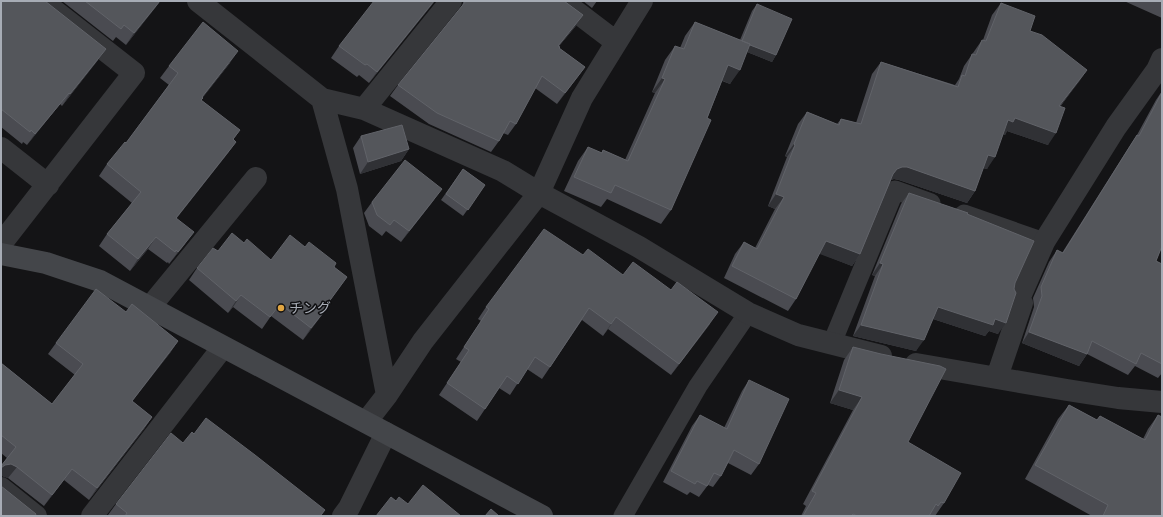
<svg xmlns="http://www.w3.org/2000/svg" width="1163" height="517" font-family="'Nunito Sans','Noto Sans JP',sans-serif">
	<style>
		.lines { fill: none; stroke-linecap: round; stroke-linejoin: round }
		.lane { stroke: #36373a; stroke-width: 19 }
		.street { stroke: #36373a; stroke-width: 22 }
		.secondary { stroke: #44464a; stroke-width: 22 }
		.wall { fill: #4a4b51 }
		.shaded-wall { fill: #303135 }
		.building { fill: #54565b; stroke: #616369 }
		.poi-dot { fill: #e0a542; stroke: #0f0f11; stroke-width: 1.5 }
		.labels { text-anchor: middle; stroke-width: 3; stroke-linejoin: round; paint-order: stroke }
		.poi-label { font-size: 14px; fill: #a7acb5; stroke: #0f0f11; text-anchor: start }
	</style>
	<rect width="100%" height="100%" fill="#141416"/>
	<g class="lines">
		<path class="lane" d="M964,214L1044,242
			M832,343L895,190L931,203
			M623,516L698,386L748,313"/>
		<path class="street" d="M198,1L322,99L347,189L387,395
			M562,1L616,42
			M322,99L364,109L503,171L539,193L639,247L748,313L798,335L881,356
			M364,109L451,1
			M1,148L48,185
			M1,244L134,73L42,1
			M150,307L256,178
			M916,364L1067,390L1118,398L1162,402
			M997,377L1022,303L1019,299L1044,242L1116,127L1157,70L1162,59
			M366,422L387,395L423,341L539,193L582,98L642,1
			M1,488L36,516
			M92,516L223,347
			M343,516L349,508L386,433"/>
		<path class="secondary" d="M1,254L46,263L100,281L542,516"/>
	</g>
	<path class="wall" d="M1,1L98,60L62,106L60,104L27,145L23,142L22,144L1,127Z
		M62,1H160L126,45L116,37L113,41Z
		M435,1L369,83L359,75L357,77L331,58L339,46Z
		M463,1H564L583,15L575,27L559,46V48L585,67L557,104L535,88L516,124L508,135L503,133L499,141L491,152L429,124L390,96L398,85L462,6L463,3Z
		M583,1H597L592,8Z
		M1124,1H1162V18Z
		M1001,3L1030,31L1087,70L1060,107L1048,145L1007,131L1005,135L1003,134L987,169L983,168L975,191L967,203L899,180L894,179L891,180L860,254L852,266L819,253L796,299L788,311L724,278L735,254L744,242L755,248L775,209L768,206L787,157L785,156L798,124L807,112L837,124L841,119L856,123L872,74L881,62L955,85L959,79L964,66L982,40H983L992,15Z
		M757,4L776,55L772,62L747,52L730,84L722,81L671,210L661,224L607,199L601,207L564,191L578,161L588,147L601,153L603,150L625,160L655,93L652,92L665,60L675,46L680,48L685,36L695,22L740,40L752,11Z
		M230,63L202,98L201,100L240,130L233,140L236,142L228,153L176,219L185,244L169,264L168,262L167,263L148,249L130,271L99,246L107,234L132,203L99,176L107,164L126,143L169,85L160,78L169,66Z
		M1162,91V246L1156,261L1162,264V373L1158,378L1135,366L1128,375L1087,354L1079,366L1022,343L1034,307L1033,298L1049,262L1057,250L1062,253L1129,147L1137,135L1156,100Z
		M361,136L409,149L401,161L360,174L353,148Z
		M463,169L485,185L463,216L441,200Z
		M909,193L967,214L1015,283L998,334L989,331L985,336L933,319L916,351L853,336L875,276L872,275L901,204Z
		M434,200L401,242L386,231L382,236L369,226L364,213L372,202Z
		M244,243L271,260L305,247L347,277L328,303L321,316L303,340L271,316L262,329L233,307L228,313L189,280L197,268L218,251Z
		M583,255L623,275L710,324L671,375L608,329L603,336L582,320L542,379L527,369L510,395L499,388L477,421L439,395L461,362L456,359L481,321L478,319L486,307Z
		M126,312L178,341L170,353L132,401L152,417L144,429L89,500L64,480L44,506L8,478L2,476H1V466L7,458L1,453V363L52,404L75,375L48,354L56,343Z
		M853,347L944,503L935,516L932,515L931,516H801L806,506L803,504L853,410L830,403L844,360Z
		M749,380L759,464L751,475L728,463L721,476L713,487L708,485L699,497L690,492L687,495L663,482L692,426L700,415L724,428L742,391Z
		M1069,405L1097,420L1100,416L1143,439L1148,429L1158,415L1162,516H1092L1025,479L1058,419Z
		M194,434L325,510L321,516H109L108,515L116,504L183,443Z"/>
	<path class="shaded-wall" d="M160,1L156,7L126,45L134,33Z
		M434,1H435L369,83L377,72Z
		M583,15L575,27L550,57L558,46Z
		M741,42L776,55L772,62L737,48Z
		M106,49L98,60L62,106L70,94Z
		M238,51L230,63L194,109L202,97Z
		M728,65L740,70L730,84L719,79Z
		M585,67L577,78L557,104L565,93Z
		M1087,70L1079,82L1050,119L1059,106Z
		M662,78L665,79L655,93L652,92Z
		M69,93L60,104L27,145L35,134Z
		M1015,118L1056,133L1048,145L1007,131L1005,135L999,133L1008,120Z
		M236,142L228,153L167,230L176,218Z
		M794,144L795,145L787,157L785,156Z
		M409,149L401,161L360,174L368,162Z
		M988,155L995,157L987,169L979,167Z
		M902,167H907L975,191L967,203L899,180L894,179L888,181L885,186L897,169Z
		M442,189L434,200L401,242L409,231Z
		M776,194L784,197L775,209L768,206Z
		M194,232L185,244L169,264L178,252Z
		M156,237L148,249L130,271L138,259Z
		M826,241L860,254L852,266L817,253Z
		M880,263L883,264L875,276L872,275Z
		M241,295L233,307L228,313L236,301Z
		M330,304L303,340L311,328Z
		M938,307L995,319L1006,323L998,334L989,331L985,336L930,318Z
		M718,312L710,324L671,375L679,364Z
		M616,317L608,329L603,336L611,324Z
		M861,325L924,340L916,351L853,336Z
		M1029,332L1087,354L1079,366L1022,343Z
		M178,341L170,353L124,412L132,401Z
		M839,390L862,397L853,410L830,403Z
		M152,417L144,429L89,500L97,488Z
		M11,464L17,467L8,478L2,476H1V468L5,465Z
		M72,469L64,480L44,506L52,495Z"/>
	<path class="building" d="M1,1H45L106,49L70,94L69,93L35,134L31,130L30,132L1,109Z
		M85,1H160L134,33L124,25L121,29Z
		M374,1H434L377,72L367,64L365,65L339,46Z
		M466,1H564L583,15L558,46L560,47L559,48L585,67L565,93L542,76L516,124L510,121L499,141L437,113L398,85Z
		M1001,3L1035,16L1030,31L1042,35L1087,70L1059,106L1065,108L1056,133L1015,118L1013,122L1008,120L995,157L988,155L975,191L907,167H902L897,169L893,174L860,254L826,241L796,299L732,266L744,242L757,249L784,197L776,194L795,145L794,144L807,112L839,125L841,119L861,124L881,62L958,87L962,75L965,76L972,54L976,55L982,40L986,41Z
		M757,4L792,19L776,55L750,45V44L742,41Z
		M203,22L238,51L202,97L203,98L201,100L240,130L233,139L236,142L176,218L194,232L178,252L176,250L175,252L156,237L138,259L107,234L141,192L107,164L125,142L126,143L178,73L169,66Z
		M695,22L750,44L740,70L728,65L707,118L711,120L671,210L615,185L611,193L574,177L588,147L602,153L603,150L628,161L665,79L662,78L675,46L684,49Z
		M1162,92V246L1156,261L1162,264V364L1141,353L1136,364L1092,341L1087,354L1029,332L1042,296L1041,287L1057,250L1063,253L1137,135L1139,136Z
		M402,125L409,149L368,162L361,136Z
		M405,160L442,189L409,231L394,220L390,225L377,215L372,202Z
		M463,169L485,185L468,210L446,194Z
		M909,193L968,213L967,214L1034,241L1015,283L1014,289L1016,293L1006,323L995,319L993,325L938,307L924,340L861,325L883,264L880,263Z
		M544,229L583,255L588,249L623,275L633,262L671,290L677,282L718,312L679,364L616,317L611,324L589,308L550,367L535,357L518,384L507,376L485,409L447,383L469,350L464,347L489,309L486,307Z
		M232,233L244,243L247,239L271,260L290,235L305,247L309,242L336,263L334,267L347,277L328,303L330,304L311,328L280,304L270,317L241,295L236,301L197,268L213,248L218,251Z
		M96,289L126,312L132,304L178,341L132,401L152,417L97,488L72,469L52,495L17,467L11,464L5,465L1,468V466L16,447L1,435V363L52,404L83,364L56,343Z
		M853,347L881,354L940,366L946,369L908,442L961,473L944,503L941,502L938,506L936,504L929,516H857L853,514L851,516H803L816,493L812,491L862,397L839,390Z
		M749,380L789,399L759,464L734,450L721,476L714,473L707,486L697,481L695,484L671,471L700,415L727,429Z
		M1069,405L1097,420L1100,416L1145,440L1158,415L1162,417V516H1103L1108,505L1035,465Z
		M206,418L255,455L325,510L320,516H125L127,513L116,504L171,433L183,443L192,432L194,434Z
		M423,485L461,516H376L391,497L396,501L399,497L408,504Z
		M1,486L36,514L35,516H1Z
		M491,509L499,516H485Z"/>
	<circle class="poi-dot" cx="281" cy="308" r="4"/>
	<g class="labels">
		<g class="poi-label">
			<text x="289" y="313">チング</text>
		</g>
	</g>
	<rect width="1163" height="517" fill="none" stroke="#a7acb5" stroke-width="4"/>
</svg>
